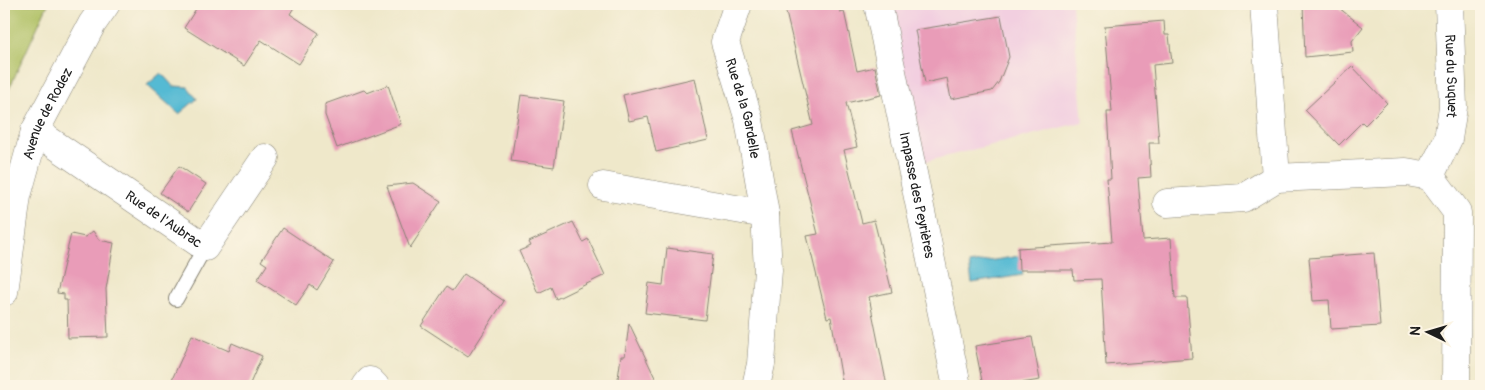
<svg xmlns="http://www.w3.org/2000/svg" width="1485" height="390" font-family="Pangolin,sans-serif">
	<style>
		.built { fill: #f2cfe0 }
		.green { fill: #afc064; stroke: #666e40 }
		.water { fill: #55bad3; stroke: #386b78 }
		.building { fill: #e99cb8 }
		.lines { fill: none; stroke-linecap: round; stroke-linejoin: round }
		.service-casing { stroke: #868273; stroke-width: 16 }
		.minor-casing { stroke: #868273; stroke-width: 29 }
		.tertiary-casing { stroke: #868273; stroke-width: 29 }
		.service { stroke: #fff; stroke-width: 14 }
		.minor { stroke: #fff; stroke-width: 28 }
		.tertiary { stroke: #fff; stroke-width: 28 }
		.labels { text-anchor: middle; stroke-width: 4.5; stroke-linejoin: round; paint-order: stroke }
		.street-label { font-size: 14px; fill: #1c1c1c; stroke: #fcf5e5 }
	</style>
	<rect width="100%" height="100%" fill="#fcf5e5"/>
	<filter id="ink" filterUnits="userSpaceOnUse"><feTurbulence type="fractalNoise" baseFrequency=".02" numOctaves="2"/><feDisplacementMap in="SourceGraphic" scale="10" xChannelSelector="R" yChannelSelector="G"/><feConvolveMatrix kernelMatrix="1 2 1 2 8 2 1 2 1" color-interpolation-filters="sRGB"/></filter>
	<filter id="wash" filterUnits="userSpaceOnUse"><feTurbulence type="fractalNoise" baseFrequency=".0096" numOctaves="4" result="noise"/><feDisplacementMap in="SourceGraphic" scale="20" xChannelSelector="R" yChannelSelector="G"/><feGaussianBlur stdDeviation="1.12" result="paint"/><feColorMatrix in="noise" values="0 0 0 0 0 0 0 0 0 0 0 0 0 0 0 0 0 1.4 0 .05"/><feComposite in="paint" operator="in"/></filter>
	<g filter="url(#wash)">
		<rect width="100%" height="100%" fill="#efe8ca"/>
		<path class="built" d="M878,4H1072L1083,122L912,165Z"/>
		<path class="green" d="M4,4H48L4,100Z"/>
		<path class="water" d="M161,73L173,86L188,87L197,99L179,114L147,85Z
			M1020,256L1023,275L972,283L969,264Z"/>
		<g id="blocks">
			<path class="building" d="M199,4H296L290,14L319,33L299,64L261,40L244,66L184,28Z
				M784,4H838L840,12L844,11L857,71L875,67L881,95L846,103L857,147L844,150L862,223L874,220L892,292L869,297L887,386H843L831,317L827,318L807,236L818,234L792,131L813,125Z
				M1303,4H1334L1363,27L1352,41L1353,52L1305,57Z
				M1001,16L1009,57L999,82L992,91L951,99L947,78L925,83L915,30Z
				M1164,21L1165,35H1169L1172,63L1153,65L1159,143H1149L1151,177L1138,178L1143,240L1171,238L1175,298H1187L1192,358L1106,365L1101,279L1074,280L1073,270H1019L1018,248L1112,242L1107,179H1111L1107,112H1112L1105,26Z
				M1352,66L1387,103L1365,125L1362,122L1339,145L1305,110Z
				M695,78L708,140L656,152L648,117L629,121L623,95Z
				M388,85L401,124L337,148L325,115V104L364,90L367,93Z
				M521,95L564,101L554,167L511,161Z
				M179,166L206,184L188,212L160,193Z
				M413,183L441,201L410,248L387,186Z
				M573,222L583,242L588,239L605,275L556,299L551,287L538,293L519,251L531,246L529,242Z
				M283,228L334,262L317,290L310,285L296,305L257,280L267,265L261,261Z
				M93,231L99,240L114,243L106,289L108,337L68,338L67,300H64V294L57,293L71,234L85,237Z
				M667,248L713,254L705,320L645,313L649,283L663,285Z
				M1374,253L1380,326L1331,329L1329,300L1313,301L1309,258Z
				M464,274L504,301L468,357L421,326L446,287L452,291Z
				M629,323L659,386H617L621,356H625Z
				M192,335L229,351L232,343L262,356L249,386H169Z
				M1032,337L1040,380L1003,386H983L975,346Z"/>
		</g>
	</g>
	<g filter="url(#ink)">
		<use href="#blocks" fill-opacity="0" stroke="#868273" stroke-width="1"/>
		<g class="lines">
			<defs>
				<path id="service" d="M176,299L205,247"/>
				<g id="minor">
					<path id="s1" d="M738,4L725,42L749,120L765,214L768,270L761,364L756,386"/>
					<path id="s2" d="M878,4L957,386"/>
					<path d="M1264,4L1276,178L1406,172L1430,176"/>
					<path id="s3" d="M1449,4L1453,107L1448,139L1430,176L1457,212L1456,386"/>
					<path id="s4" d="M35,131L205,247L265,158"/>
					<path d="M603,186L765,214"/>
					<path d="M1167,203L1243,198L1276,178"/>
					<path d="M366,386L370,381L375,386"/>
				</g>
				<g id="tertiary">
					<path id="s5" d="M4,292L17,196L35,131L92,24L106,4"/>
				</g>
			</defs>
			<use href="#service" class="service-casing"/>
			<use href="#minor" class="minor-casing"/>
			<use href="#tertiary" class="tertiary-casing"/>
			<use href="#service" class="service"/>
			<use href="#minor" class="minor"/>
			<use href="#tertiary" class="tertiary"/>
		</g>
	</g>
	<g class="labels">
		<g class="street-label">
			<text dy="5" stroke="none"><textPath href="#s3" startOffset="72">Rue du Suquet</textPath></text>
			<text dy="5" stroke="none"><textPath href="#s1" startOffset="109">Rue de la Gardelle</textPath></text>
			<text dy="5" stroke="none"><textPath href="#s5" startOffset="185">Avenue de Rodez</textPath></text>
			<text dy="5" stroke="none"><textPath href="#s2" startOffset="195">Impasse des Peyrières</textPath></text>
			<text dy="5" stroke="none"><textPath href="#s4" startOffset="156">Rue de l'Aubrac</textPath></text>
		</g>
	</g>
	<rect width="1485" height="390" fill="none" stroke="#fcf5e5" stroke-width="20"/>
	<g transform="translate(1428 332) rotate(275)" stroke="#fcf5e5" stroke-width="4" paint-order="stroke">
	<path d="M0-4L9 19L0 12L-9 19Z" fill="#1c1c1c"/>
	<text y="-8" font-size="14" font-weight="bold" text-anchor="middle" fill="#1c1c1c">N</text>
	</g>
</svg>
